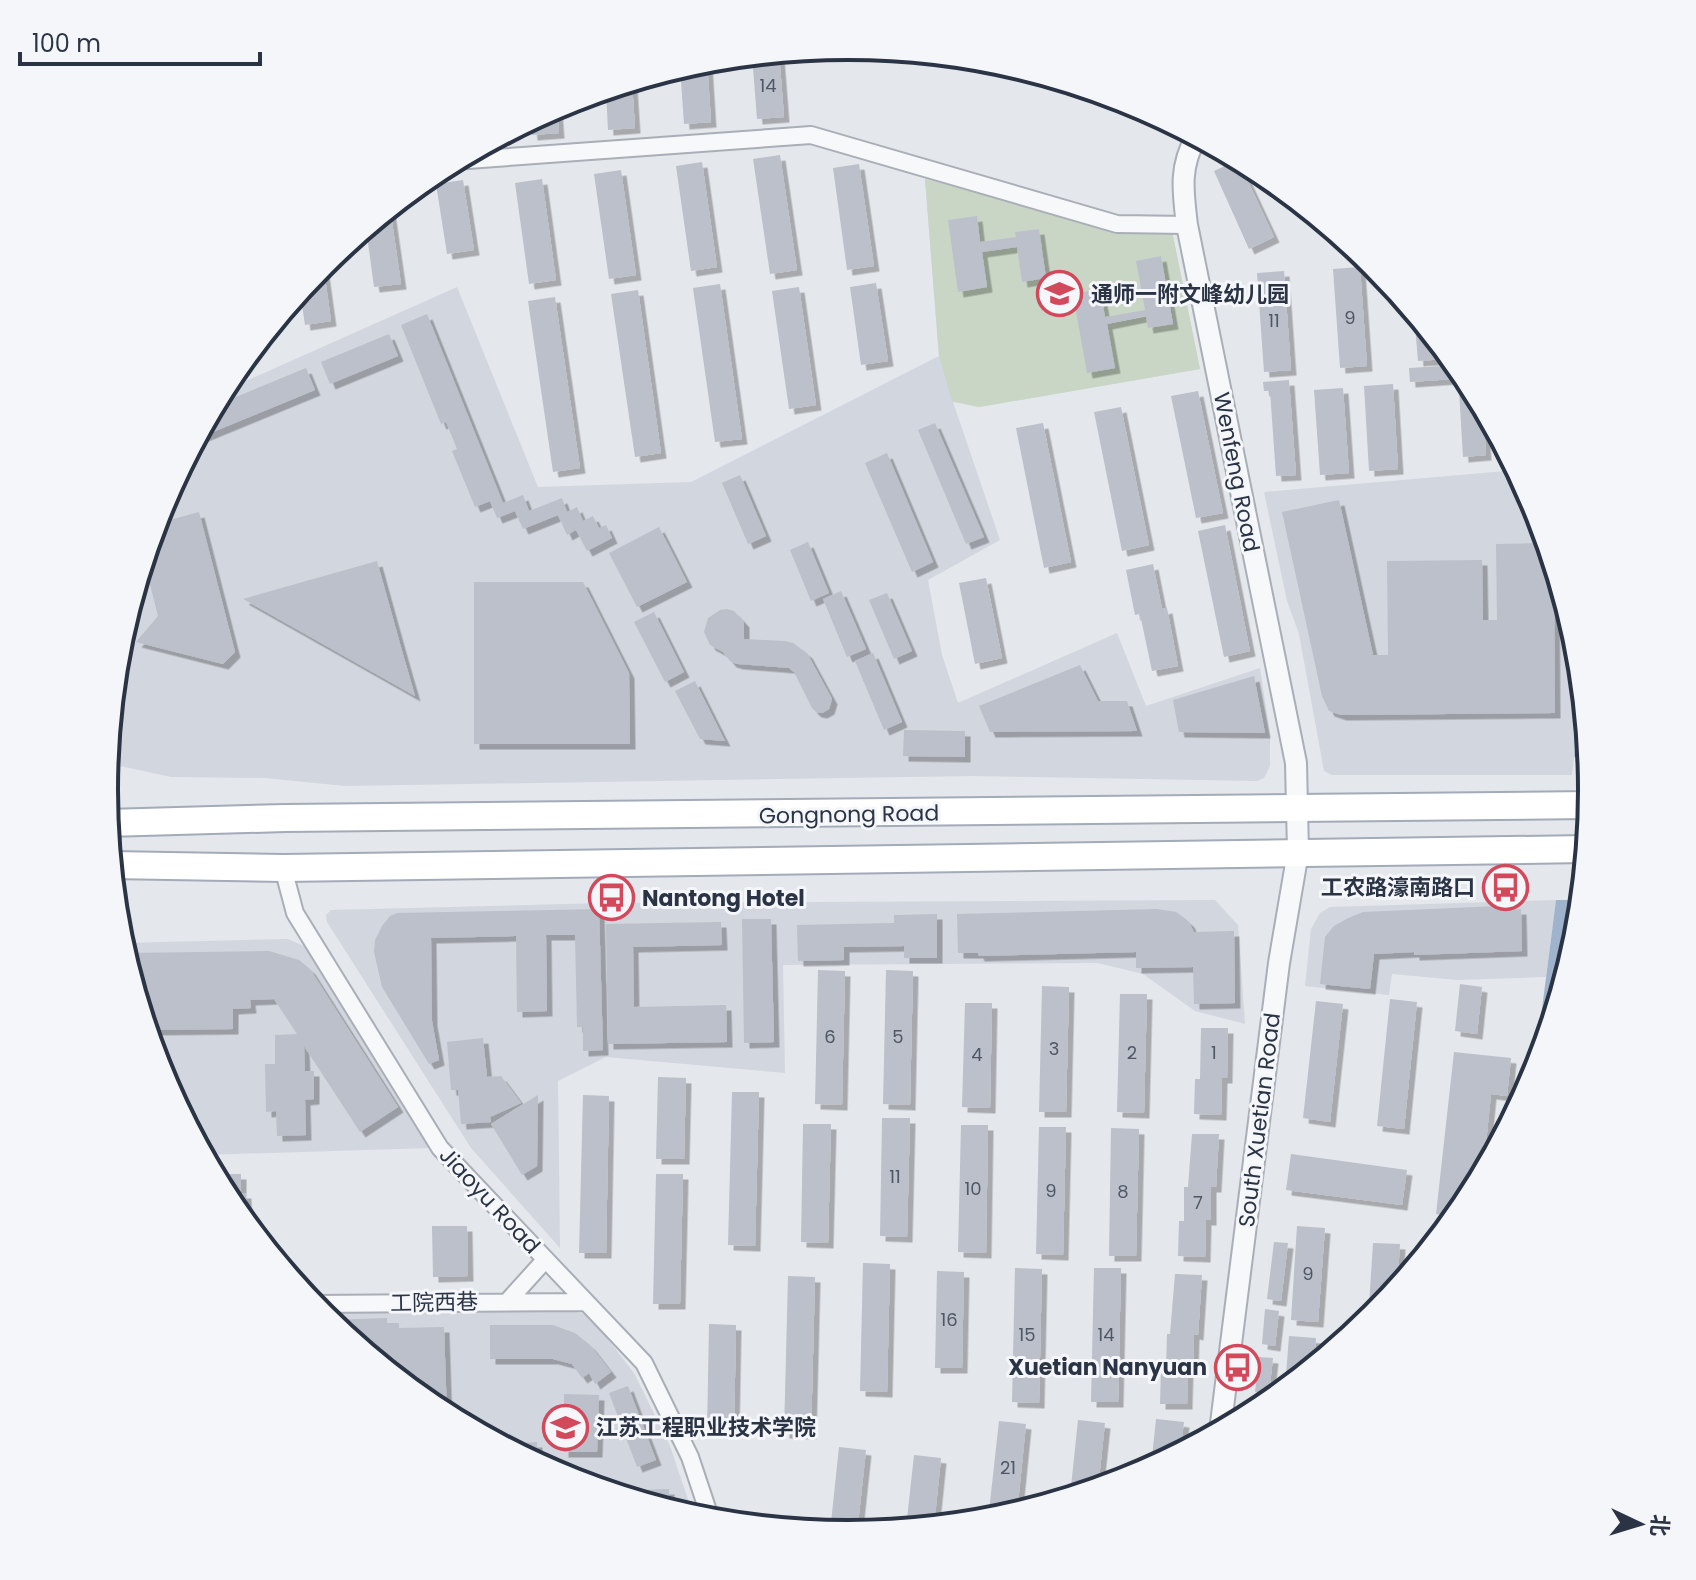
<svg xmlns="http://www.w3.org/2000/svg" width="1696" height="1580" font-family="Poppins,'Noto Sans SC',sans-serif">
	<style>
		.built { fill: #d2d6de }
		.green { fill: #c9d6c5; fill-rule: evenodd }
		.water { fill: #9fb4cc }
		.building { fill: #bbc0ca; filter: url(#shadow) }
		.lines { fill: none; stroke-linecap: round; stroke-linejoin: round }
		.minor-casing { stroke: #a9aeb7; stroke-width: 20 }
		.tertiary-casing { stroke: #a9aeb7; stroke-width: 24 }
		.primary-casing { stroke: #a3abb8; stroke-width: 30 }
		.minor { stroke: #f7f8fa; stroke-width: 16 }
		.tertiary { stroke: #f7f8fa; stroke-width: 20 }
		.primary { stroke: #fff; stroke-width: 26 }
		.labels { text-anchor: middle; stroke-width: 6; stroke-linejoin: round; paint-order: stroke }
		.number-label { font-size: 18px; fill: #4f5766 }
		.poi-label { font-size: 22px; font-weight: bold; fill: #2b3445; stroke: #f4f6f9; text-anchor: start }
		.street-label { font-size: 22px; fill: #2b3445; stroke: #f4f6f9 }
		.rim { fill: none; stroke: #2b3445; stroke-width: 4 }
	</style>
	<defs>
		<filter id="shadow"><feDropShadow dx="5.5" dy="5.5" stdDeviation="0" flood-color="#0004"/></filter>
	</defs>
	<rect width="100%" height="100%" fill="#e4e7ec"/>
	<path class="built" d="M925,179L1135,233L1172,231L1200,369L979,407L953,402L1000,540L928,580L942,655L958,703L1117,633L1146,706L1260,668L1270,734V766L1264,778L1257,781L972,776L345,786L265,778L171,777L120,766L107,758L118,644L161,505L226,383L228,389L457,287L538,487L691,482L939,356Z
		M1517,470L1536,506L1578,645L1582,687L1572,775H1332L1324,771L1299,634L1287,601L1264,492Z
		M1215,900L1238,925L1245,1024L1195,1011L1143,974L1098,963L783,965L785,1073L606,1057L558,1081L560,1248L471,1148L327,922L326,915L331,910L603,903Z
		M1556,900L1546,977L1458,980L1392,974L1389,995L1305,986L1311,929L1320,913L1330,907Z
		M288,939L308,948L430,1148L203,1155L160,1074L121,943Z
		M563,1309L589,1315L634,1373L670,1446L694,1517L563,1477L434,1408L318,1312Z"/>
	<path class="green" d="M925,179L1135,233L1172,231L1200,369L979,407L952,401L939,356ZM976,216L980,242L1016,237V232L1039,229L1046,278L1022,281L1017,247L982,252L987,287L959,291L948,220ZM1161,256L1173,323L1148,328L1146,316L1107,324L1088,373L1073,294L1100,289L1105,317L1145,310L1136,261Z"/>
	<path class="water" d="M1582,687L1589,757H1574Z
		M1556,900H1576L1569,965L1533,1079Z"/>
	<path class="building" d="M779,53L784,117L757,119L752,55Z
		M707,60L711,122L684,124L680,67Z
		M632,82L635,128L608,130L606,90Z
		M557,106L559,133L532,135L531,120Z
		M780,155L797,270L770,274L753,159Z
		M1238,160L1274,237L1249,249L1214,171Z
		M702,162L717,267L691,271L676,166Z
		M859,164L874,266L847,270L833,168Z
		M621,170L636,275L609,279L594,174Z
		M542,179L556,280L529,284L515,183Z
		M463,180L474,250L447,254L436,184Z
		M390,208L401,284L374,287L366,228Z
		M977,216L980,242L1016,237L1015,232L1039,229L1046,278L1022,282L1017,247L982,252L987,287L958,292L948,220Z
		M1161,256L1173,324L1148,328L1146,316L1107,324L1115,368L1087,373L1073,294L1100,289L1105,317L1145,310L1136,261Z
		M323,263L331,321L305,325L300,291Z
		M1360,267L1367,366L1340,368L1333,269Z
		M1284,271L1291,370L1264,372L1257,273Z
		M876,283L888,361L861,365L850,287Z
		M720,284L742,439L715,442L693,288Z
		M799,287L816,405L789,409L772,291Z
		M638,290L661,453L635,457L611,294Z
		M555,297L580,468L553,472L528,301Z
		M1414,313L1444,349L1445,359L1418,361Z
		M427,314L503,503L523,495L529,511L562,498L567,512L577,507L583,521L593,516L599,528L606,525L612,538L587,551L576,530L567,535L558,515L523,529L515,511L497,518L490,501L475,507L452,451L457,449L446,422L441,424L401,325Z
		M389,334L398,356L330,384L321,362Z
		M1457,365L1467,378L1410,382L1409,368Z
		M306,368L315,390L196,439L214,406Z
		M1289,380L1296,475L1276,476L1270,391H1264L1263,382Z
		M1393,384L1398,469L1369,471L1364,386Z
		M1343,388L1349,473L1320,475L1314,390Z
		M1473,389L1483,408L1486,455L1463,457L1459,390Z
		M1198,391L1223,513L1196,518L1171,396Z
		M1121,407L1149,545L1122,551L1094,412Z
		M935,423L984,537L966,544L918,430Z
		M1043,423L1071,562L1044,568L1016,428Z
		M887,453L933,562L912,572L865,463Z
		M740,475L766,536L748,544L722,483Z
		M1339,500L1373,655H1388L1387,561L1482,560L1483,620H1497L1496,544L1547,543L1554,566L1555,713L1341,715L1329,711L1322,696L1282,512Z
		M199,512L235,652L223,664L136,642L158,616L144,561L155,524Z
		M1225,525L1250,651L1224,657L1198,531Z
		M659,527L687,582L637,607L609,553Z
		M808,542L829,593L811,601L790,550Z
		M377,561L402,651L415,696L243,599Z
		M1153,564L1162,609L1167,608L1178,666L1152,671L1140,614L1135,615L1126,570Z
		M986,578L1002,658L975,664L959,583Z
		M474,582H583L629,673L630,744H474Z
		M841,591L866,649L847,657L823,599Z
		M887,593L912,651L894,659L869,600Z
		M727,609L734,611L744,622V639L785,641L793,643L807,653L832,699L829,709L822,713L816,712L812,708L794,672L789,668L738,664L731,662L723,652L710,645L704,632L708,618L720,610Z
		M654,612L684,672L665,682L634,622Z
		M873,653L902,722L884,730L855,661Z
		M1080,665L1098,701H1127L1137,731L990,732L979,706Z
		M1254,676L1265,733L1179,732L1173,700Z
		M695,681L725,741L700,739L675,691Z
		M904,730L965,731V757L903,756Z
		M1499,906V910L1521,909L1522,951L1414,955V952L1374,954L1370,989L1320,984L1325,937L1334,926L1348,918L1363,912Z
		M599,909L603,1050L583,1051V1027H577L575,935H546L547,1011L517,1012L516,936L431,938L432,1021L439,1060L429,1064L382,987L374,952L375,940L382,926L390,916L397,913Z
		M1157,909L1176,912L1182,916L1189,922L1194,932L1234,931L1235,1003L1194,1004L1193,967L1136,968V952L979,956L978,953H958L957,914Z
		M937,914V958H904V946L844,947V960L798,961L797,925L894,923V915Z
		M742,919H771L774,1042L744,1043Z
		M721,922L722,945L633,947L634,1007L726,1005L727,1042L608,1044L606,924Z
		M269,951L299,960L310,969L398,1107L360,1132L304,1046L305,1071H314V1099L305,1100L306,1135L277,1136L276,1111L266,1112L265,1064H275V1035L297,1034L274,999L250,1000L251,1008L233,1009V1029L147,1030L124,953Z
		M818,970L845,971L842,1105L815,1104Z
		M886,970L913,971L910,1105L883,1104Z
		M1460,984L1482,987L1477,1034L1455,1031Z
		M1042,986L1069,987L1066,1112H1039Z
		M1120,994H1147L1144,1113L1117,1112Z
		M1390,999L1417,1002L1404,1129L1377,1126Z
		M1316,1001L1343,1004L1330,1122L1303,1118Z
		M965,1003H992L990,1108L962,1107Z
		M1201,1028H1228L1227,1078H1222L1221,1115L1194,1114L1195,1079H1200Z
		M483,1038L487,1077L501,1076L521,1103L490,1117L491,1122L461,1124L458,1090H451L447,1042Z
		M1454,1052L1511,1058L1507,1096L1491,1094L1483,1172L1466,1204L1463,1208L1457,1207L1456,1217L1436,1214Z
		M658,1077L686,1078L684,1159H656Z
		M732,1092H759L755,1246L728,1245Z
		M538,1095L537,1166L522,1175L491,1124Z
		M583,1095L609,1096L606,1253H579Z
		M882,1118H910L907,1237L880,1236Z
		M803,1124H831L828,1243L801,1242Z
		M961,1125H988L986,1253L958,1252Z
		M1039,1127H1066L1063,1255L1036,1254Z
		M1111,1128L1139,1129L1136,1256H1109Z
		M1192,1134H1219L1216,1187H1211V1220H1206L1205,1257L1178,1256L1179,1221H1184V1187H1188Z
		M1291,1154L1407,1170L1402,1205L1286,1190Z
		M214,1174H241V1193H246L247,1225L229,1203Z
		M656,1174H683L680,1304H653Z
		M432,1226H467L468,1276L433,1277Z
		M1297,1226L1325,1228L1318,1322L1291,1320Z
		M1274,1242L1288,1243L1281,1301L1267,1299Z
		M1373,1243L1400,1244L1397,1288L1368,1321Z
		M863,1263L890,1264L887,1392L860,1391Z
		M1015,1268L1042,1269L1039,1403L1012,1402Z
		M1094,1268H1121L1118,1402H1091Z
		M937,1271L964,1272L962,1368H935Z
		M1175,1274L1202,1275L1198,1335L1194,1334L1193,1367H1188L1187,1404H1160L1161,1368H1166L1167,1334H1170Z
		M788,1276L815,1277L811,1434L784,1433Z
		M1265,1309L1279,1311L1275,1346L1262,1344Z
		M387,1318V1323H399V1328L444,1327L447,1415L434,1408L364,1350L363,1335L346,1336L329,1322V1320Z
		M709,1324L736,1325L734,1431H707Z
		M490,1325H553L575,1333L590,1345L611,1372L595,1384L589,1373L582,1378L572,1364L553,1359H490Z
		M1289,1336L1316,1338L1314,1365L1285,1389Z
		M1259,1357L1273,1358L1269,1393L1255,1392Z
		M628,1386L656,1460L637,1467L609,1393Z
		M564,1394L599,1395L597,1452H563Z
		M1156,1419L1184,1422L1180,1452L1151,1467Z
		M1078,1420L1105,1423L1098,1488L1070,1496Z
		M999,1421L1026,1424L1017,1513L988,1520Z
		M537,1442V1464L506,1447V1444Z
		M839,1447L866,1450L857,1533L830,1532Z
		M914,1455L941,1458L934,1526L906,1528Z
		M669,1489V1509L610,1492V1491Z"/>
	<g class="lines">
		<defs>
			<path id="minor" d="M454,161L811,135L1117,224L1187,225
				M283,868L295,913L440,1148L644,1363L690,1457L711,1520
				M508,1301L545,1260
				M312,1304L585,1302"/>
			<path id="tertiary" d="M1196,137C1179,168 1183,191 1187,225L1296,763L1298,852L1279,963L1220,1431"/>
			<path id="primary" d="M107,823L285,818L1591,805
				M111,865L283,868L1586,849"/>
		</defs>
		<use href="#minor" class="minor-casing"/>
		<use href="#tertiary" class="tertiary-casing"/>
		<use href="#primary" class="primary-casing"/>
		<use href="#minor" class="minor"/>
		<use href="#tertiary" class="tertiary"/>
		<use href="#primary" class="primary"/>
	</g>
	<defs>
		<symbol id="school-ring" viewBox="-11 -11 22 22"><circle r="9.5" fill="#f4f6f9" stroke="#d1495b" stroke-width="1.5"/><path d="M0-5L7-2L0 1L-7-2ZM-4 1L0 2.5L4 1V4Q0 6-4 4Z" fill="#d1495b"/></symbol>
		<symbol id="bus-ring" viewBox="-11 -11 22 22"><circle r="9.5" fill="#f4f6f9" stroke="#d1495b" stroke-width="1.5"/><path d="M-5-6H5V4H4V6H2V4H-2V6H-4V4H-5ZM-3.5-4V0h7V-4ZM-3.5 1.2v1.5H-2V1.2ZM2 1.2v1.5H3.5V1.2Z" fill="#d1495b"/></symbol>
		<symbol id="university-ring" viewBox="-11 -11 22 22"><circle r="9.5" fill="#f4f6f9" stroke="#d1495b" stroke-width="1.5"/><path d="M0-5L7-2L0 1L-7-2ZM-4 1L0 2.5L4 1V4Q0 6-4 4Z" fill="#d1495b"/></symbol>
	</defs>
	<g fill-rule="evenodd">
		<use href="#school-ring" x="1034" y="268" width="51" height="51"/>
		<use href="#bus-ring" x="1480" y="862" width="51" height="51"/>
		<use href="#bus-ring" x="586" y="872" width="51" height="51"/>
		<use href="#bus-ring" x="1212" y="1342" width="51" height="51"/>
		<use href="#university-ring" x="540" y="1402" width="51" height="51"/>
	</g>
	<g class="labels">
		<g class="number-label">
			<text x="768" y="92">14</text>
			<text x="1350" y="324">9</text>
			<text x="1274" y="327">11</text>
			<text x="830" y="1043">6</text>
			<text x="898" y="1043">5</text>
			<text x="1054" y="1055">3</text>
			<text x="1132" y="1059">2</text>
			<text x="1214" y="1059">1</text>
			<text x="977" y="1061">4</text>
			<text x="895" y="1183">11</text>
			<text x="973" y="1195">10</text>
			<text x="1051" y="1197">9</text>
			<text x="1123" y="1198">8</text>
			<text x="1198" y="1209">7</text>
			<text x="1308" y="1280">9</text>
			<text x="949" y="1326">16</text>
			<text x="1027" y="1341">15</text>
			<text x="1106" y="1341">14</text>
			<text x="1008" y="1474">21</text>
		</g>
		<g class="poi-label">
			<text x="1091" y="302">通师一附文峰幼儿园</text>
			<text x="1475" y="895" text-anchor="end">工农路濠南路口</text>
			<text x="642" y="906">Nantong Hotel</text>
			<text x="1207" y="1375" text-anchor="end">Xuetian Nanyuan</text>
			<text x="596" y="1435">江苏工程职业技术学院</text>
		</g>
		<g class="street-label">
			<text transform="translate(1237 472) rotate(79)" y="8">Wenfeng Road</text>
			<text transform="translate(849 814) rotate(-1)" y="8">Gongnong Road</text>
			<text transform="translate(1259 1120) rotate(-83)" y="8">South Xuetian Road</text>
			<text transform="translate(490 1200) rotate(47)" y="8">Jiaoyu Road</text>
			<text transform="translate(434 1302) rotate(-1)" y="8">工院西巷</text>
		</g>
	</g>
	<path d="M0 0H1696V1580H0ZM118 790a730 730 0 1 1 1460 0a730 730 0 1 1-1460 0Z" fill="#f4f6f9" fill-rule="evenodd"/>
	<path class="rim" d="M118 790a730 730 0 1 1 1460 0a730 730 0 1 1-1460 0Z"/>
	<g transform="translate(1640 1524) rotate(94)" stroke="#f4f6f9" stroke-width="6" paint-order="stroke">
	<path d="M0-6L14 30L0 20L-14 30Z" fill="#2b3445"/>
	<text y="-12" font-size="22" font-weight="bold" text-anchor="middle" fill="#2b3445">北</text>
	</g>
	<path d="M20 52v12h240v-12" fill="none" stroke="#2b3445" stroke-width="4"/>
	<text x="32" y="52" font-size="24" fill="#2b3445" stroke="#f4f6f9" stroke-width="6" paint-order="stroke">100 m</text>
</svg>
